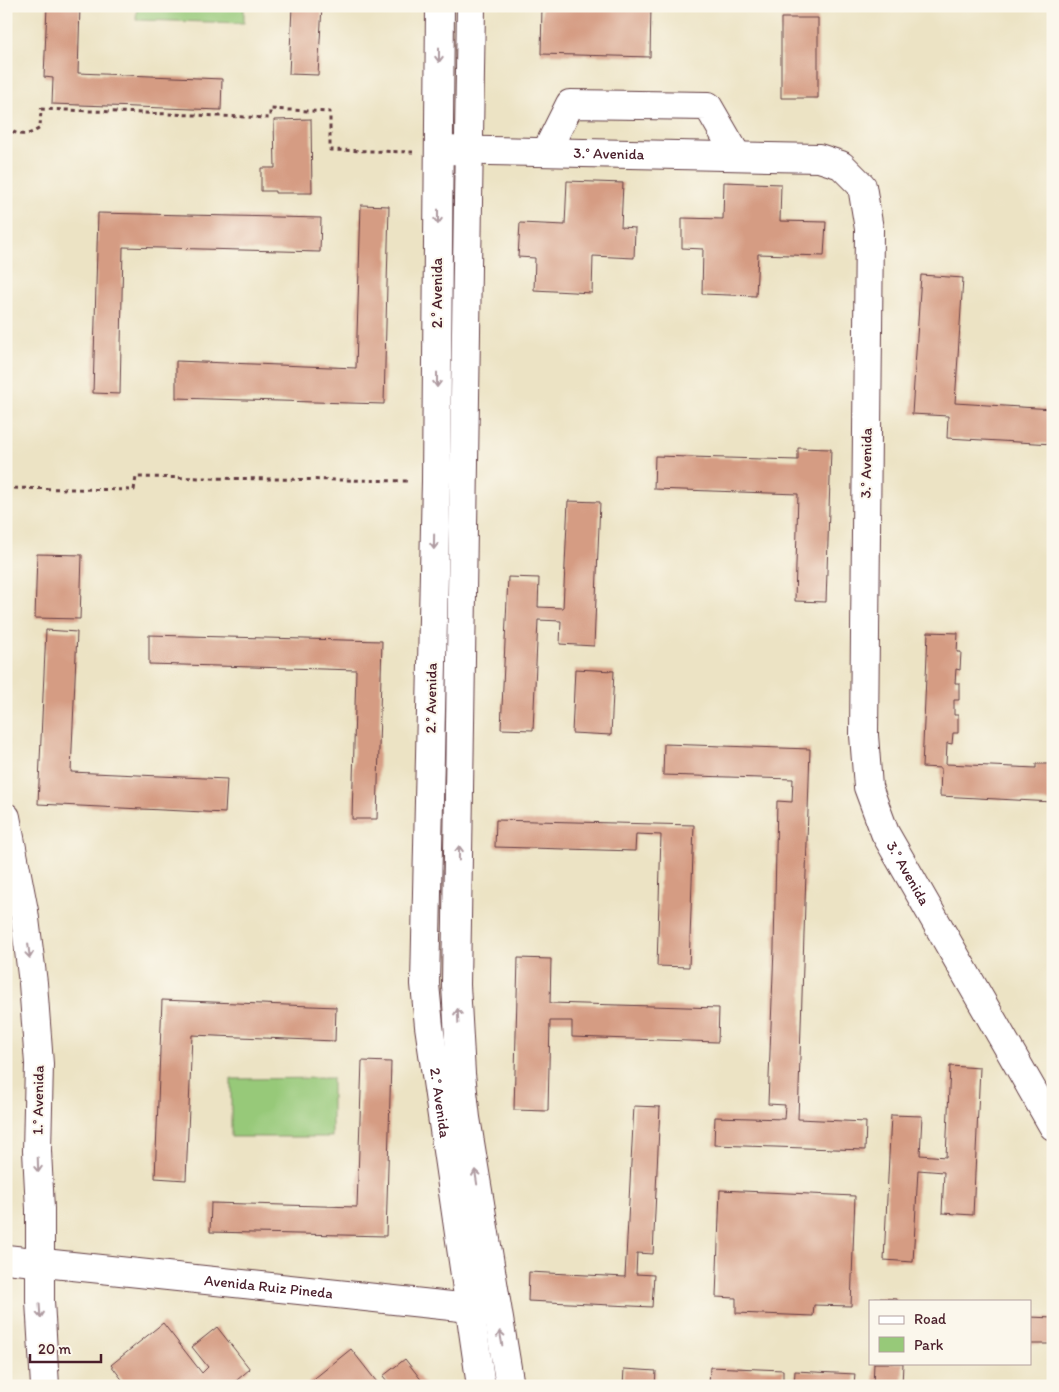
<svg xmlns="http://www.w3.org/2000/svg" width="1059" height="1392" font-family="Itim,sans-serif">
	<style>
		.green { fill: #97c979; stroke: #707452 }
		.building { fill: #d59c83 }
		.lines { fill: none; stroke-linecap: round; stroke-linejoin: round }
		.lane-casing { stroke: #623c42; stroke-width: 16 }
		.street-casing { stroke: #623c42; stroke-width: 30 }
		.path { stroke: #623c42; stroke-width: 3; stroke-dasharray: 4 4; stroke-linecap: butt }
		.lane { stroke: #fff; stroke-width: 14 }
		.street { stroke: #fff; stroke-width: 28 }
		.oneway { stroke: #ae9aa0 }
		.labels { text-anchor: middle; stroke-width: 4; stroke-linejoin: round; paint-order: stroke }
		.street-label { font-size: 15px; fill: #4a1f2b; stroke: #fbf7ec }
	</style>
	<rect width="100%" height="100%" fill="#fbf7ec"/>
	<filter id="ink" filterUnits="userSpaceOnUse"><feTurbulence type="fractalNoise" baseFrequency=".02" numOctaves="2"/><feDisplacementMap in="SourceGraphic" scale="10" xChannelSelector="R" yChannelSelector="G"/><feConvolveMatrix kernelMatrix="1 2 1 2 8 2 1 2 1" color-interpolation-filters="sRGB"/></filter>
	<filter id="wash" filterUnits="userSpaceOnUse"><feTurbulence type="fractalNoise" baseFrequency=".0096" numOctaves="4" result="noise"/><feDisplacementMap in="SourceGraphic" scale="20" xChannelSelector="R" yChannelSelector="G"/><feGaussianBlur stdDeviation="1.12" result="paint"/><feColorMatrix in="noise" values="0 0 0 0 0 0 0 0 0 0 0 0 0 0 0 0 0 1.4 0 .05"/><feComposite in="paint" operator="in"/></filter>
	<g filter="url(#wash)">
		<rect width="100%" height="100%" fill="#ece3c4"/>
		<path class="green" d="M137,6H244V23L136,20Z
			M332,1078V1137H231V1079Z"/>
		<g id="blocks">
			<path class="building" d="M47,6H80L78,73L222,79L221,110L52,104L53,78L44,77Z
				M292,6H322L318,75L289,74Z
				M542,6H651L650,57L541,54Z
				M781,18H818V98H781Z
				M311,119L312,193H275V191H261V168H275L274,120Z
				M567,181L623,183L621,227L635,228L634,258L593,256L592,293L534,290L535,258L518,257L520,223L565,225Z
				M724,182L781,184L780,221L826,222L824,256L758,254L756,296L702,294L703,249L682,248V218L723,219Z
				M361,205L389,206L384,404L176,398V361L356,368Z
				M98,213L321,218L320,252L123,247L120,394L93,393Z
				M921,275L963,278L955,403L1053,409V444L947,438L948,416L912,414Z
				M798,448L831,449L826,602L795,601L798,494L654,489L655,456L798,460Z
				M568,501L600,502L594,646L560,644L561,621L538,620L533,730L501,729L508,577L539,578L538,607L563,608Z
				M37,554L82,555L80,619L35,618Z
				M46,630L77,632L71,772L227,779L225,813L38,804Z
				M928,632L958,633L957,652H961L960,670L956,669L955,683H959V700H954V715H958V733H953L952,744L947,743L946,764L1036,768V764H1053V802L940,796L941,768L922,767Z
				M149,635L382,641L377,819H352L356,670L149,664Z
				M575,669L614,671L611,735L572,733Z
				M664,744L810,749L798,1119L866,1122L865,1150L714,1145L715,1117L784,1119L785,1105L768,1104L774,948L777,801L792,802L793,779L663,775Z
				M496,820L694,825L689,967L657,966L661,835L636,834L635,851L495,847Z
				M518,958L551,959L550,1003L719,1008L718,1042L572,1037V1021H550L548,1111L514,1110Z
				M162,1000L336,1007L335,1041L192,1035L186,1180L155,1178Z
				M362,1061L391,1062L386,1236L210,1232L211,1203L357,1207Z
				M950,1066L980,1068L973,1215L942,1213L944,1172L918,1170L913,1262L884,1260L891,1115L922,1116L920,1155L946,1157Z
				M634,1106L660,1107L653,1254L637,1253L636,1274L654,1275L652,1307L528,1301L529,1272L625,1277Z
				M720,1190L855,1196L851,1306L814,1305L813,1316L736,1313V1298L716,1297Z
				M876,1298L897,1299V1301H876Z
				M1030,1317L1053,1318V1344H1030Z
				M163,1323L202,1373L208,1367L192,1347L217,1327L250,1369L230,1386H127L111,1365Z
				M351,1349L380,1386H305Z
				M405,1359L426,1386H391L383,1376Z
				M874,1363H903L902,1386H873Z
				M710,1367L783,1370V1386H709Z
				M624,1369L656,1371L655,1386H623Z
				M795,1371L855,1374L854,1386H794Z"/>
		</g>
	</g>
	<g filter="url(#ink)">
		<use href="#blocks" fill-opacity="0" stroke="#623c42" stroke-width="1"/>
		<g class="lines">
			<defs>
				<path id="lane" d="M6,908L24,911"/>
				<g id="street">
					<path id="s1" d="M440,6L436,481L425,984L429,1026L481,1386"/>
					<path d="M471,6L456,985L461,1074L466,1118L510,1386"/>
					<path id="s2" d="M439,150L819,158L841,165L862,186L869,229L864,735L868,787L885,833L1053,1126"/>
					<path d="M546,152L570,104L708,106L737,156"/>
					<path d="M6,817L24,911L33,983L39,1064L37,1151L40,1209V1301L45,1386"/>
					<path id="s3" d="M6,1259L470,1308L487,1309"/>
				</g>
			</defs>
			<use href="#lane" class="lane-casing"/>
			<use href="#street" class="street-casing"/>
			<path class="path" d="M6,127C18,137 28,136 40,128L41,109L270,118V109L330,112V150L413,152
				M6,488L134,490L136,477L410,481"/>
			<use href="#lane" class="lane"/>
			<use href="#street" class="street"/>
		</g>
		<defs><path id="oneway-shaft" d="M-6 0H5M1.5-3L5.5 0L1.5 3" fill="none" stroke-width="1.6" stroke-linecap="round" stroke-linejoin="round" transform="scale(1.25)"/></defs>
		<g class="oneway">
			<use href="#oneway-shaft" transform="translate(439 55) rotate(90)"/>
			<use href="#oneway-shaft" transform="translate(438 217) rotate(90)"/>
			<use href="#oneway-shaft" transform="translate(437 380) rotate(90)"/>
			<use href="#oneway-shaft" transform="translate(434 542) rotate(91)"/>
			<use href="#oneway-shaft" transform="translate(459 853) rotate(-89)"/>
			<use href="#oneway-shaft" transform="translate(29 951) rotate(83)"/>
			<use href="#oneway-shaft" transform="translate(458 1016) rotate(-93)"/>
			<use href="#oneway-shaft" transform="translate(38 1165) rotate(88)"/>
			<use href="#oneway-shaft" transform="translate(476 1177) rotate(-99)"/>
			<use href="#oneway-shaft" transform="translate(40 1311) rotate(86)"/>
			<use href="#oneway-shaft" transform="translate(501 1338) rotate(-100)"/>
		</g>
	</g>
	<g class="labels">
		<g class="street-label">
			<text dy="5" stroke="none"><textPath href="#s2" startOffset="170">3.° Avenida</textPath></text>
			<text transform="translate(437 293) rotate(-90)" y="5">2.° Avenida</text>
			<text transform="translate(866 463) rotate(-89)" y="5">3.° Avenida</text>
			<text transform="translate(431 698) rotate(-89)" y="5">2.° Avenida</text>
			<text dy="5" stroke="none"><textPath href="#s2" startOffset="1130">3.° Avenida</textPath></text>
			<text transform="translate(38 1100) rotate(-89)" y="5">1.° Avenida</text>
			<text dy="5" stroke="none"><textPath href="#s1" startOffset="1098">2.° Avenida</textPath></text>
			<text dy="5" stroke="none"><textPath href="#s3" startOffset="264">Avenida Ruiz Pineda</textPath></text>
		</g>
	</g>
	<rect width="1059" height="1392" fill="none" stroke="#fbf7ec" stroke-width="25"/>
	<rect x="869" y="1300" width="162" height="65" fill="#fbf7ec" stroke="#b4a19f"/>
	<rect x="879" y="1316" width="25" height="8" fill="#ffffff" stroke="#b4a19f"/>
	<text x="914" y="1324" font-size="15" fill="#4a1f2b">Road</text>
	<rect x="879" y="1337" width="25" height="15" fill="#97c979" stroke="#b4a19f"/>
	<text x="914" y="1350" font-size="15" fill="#4a1f2b">Park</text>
	<path d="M30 1354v8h71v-8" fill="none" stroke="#4a1f2b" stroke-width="2.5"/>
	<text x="38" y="1354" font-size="15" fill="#4a1f2b" stroke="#fbf7ec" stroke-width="4" paint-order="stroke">20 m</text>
</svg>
